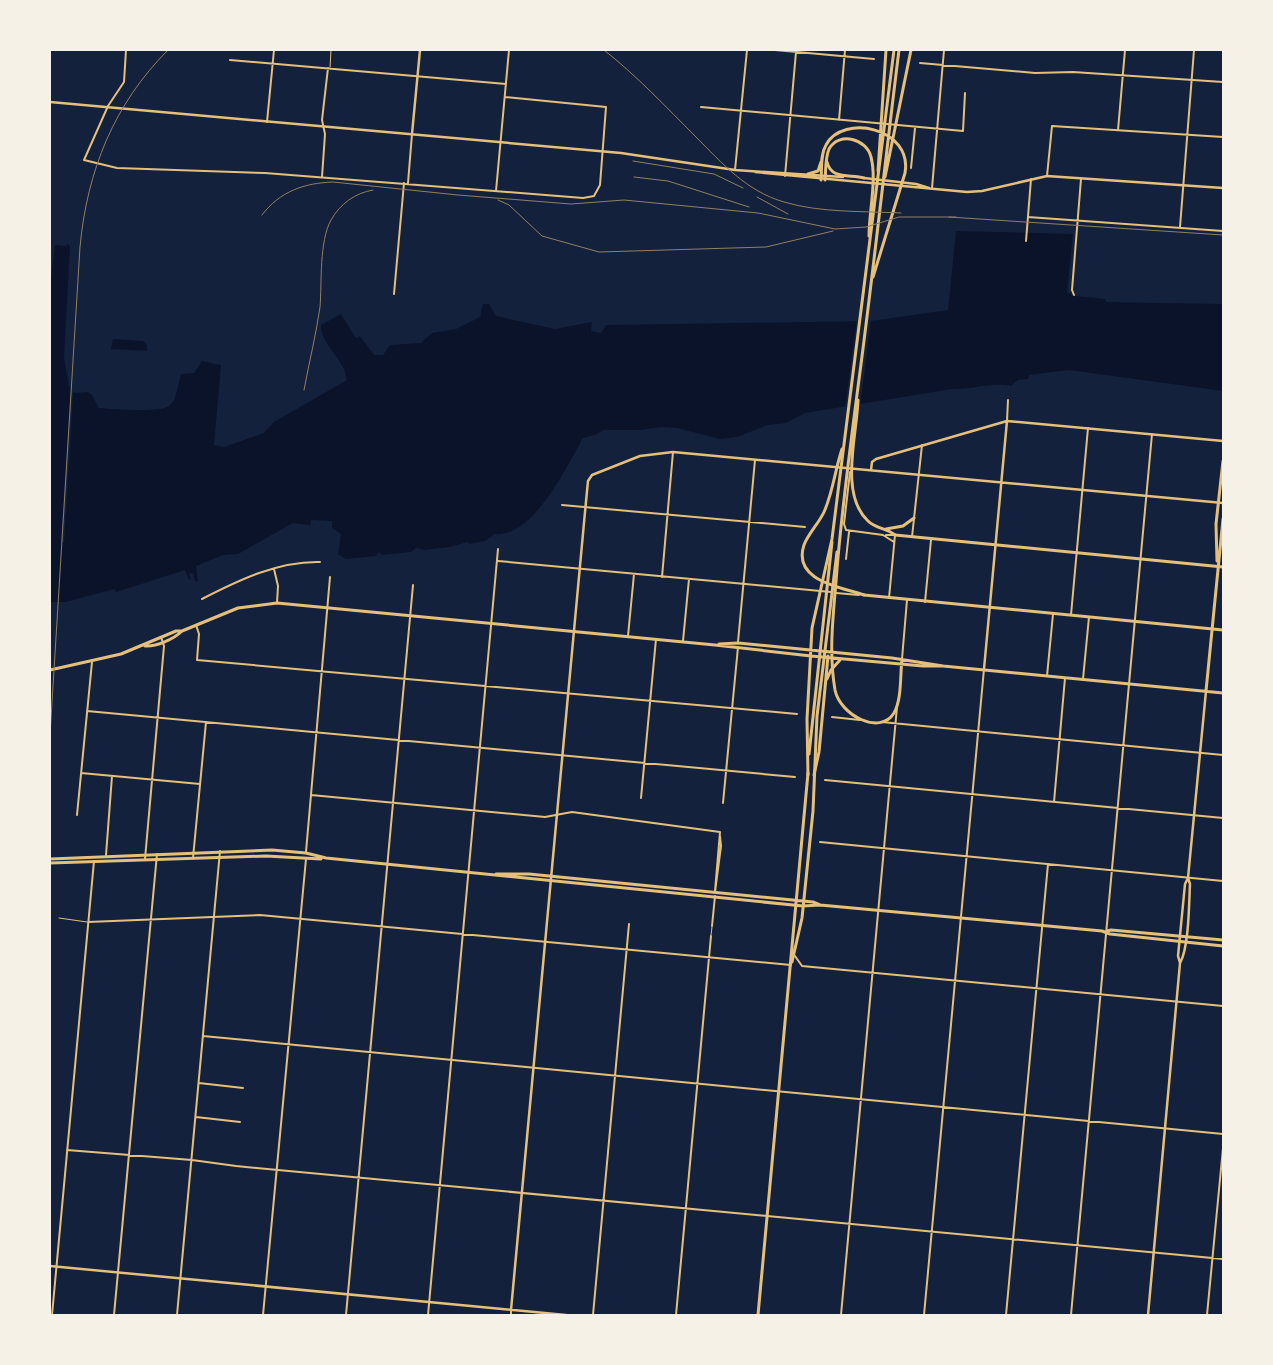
<svg xmlns="http://www.w3.org/2000/svg" width="1273" height="1365" font-family="Signika,sans-serif">
	<style>
		.water { fill: #0b132b }
		.pier { fill: #14213d }
		.lines { fill: none; stroke-linecap: round; stroke-linejoin: round }
		.service { stroke: #e5c07b; stroke-width: 1 }
		.pedestrian { stroke: #e5c07b; stroke-width: 1 }
		.minor { stroke: #e5c07b; stroke-width: 2 }
		.tertiary { stroke: #e5c07b; stroke-width: 2.5 }
		.secondary { stroke: #e5c07b; stroke-width: 3 }
		.primary { stroke: #e5c07b; stroke-width: 3 }
		.rail { stroke: #918062; stroke-width: 1 }
	</style>
	<rect width="100%" height="100%" fill="#14213d"/>
	<path class="water" d="M956,231L1073,234L1067,292L1075,296L1105,299L1106,302L1223,304V391L1069,370L1029,375L1028,379L1018,380L1011,386C991,382 972,390 952,389L805,413L786,423L768,425L737,437L720,439L677,428L662,427L640,430H603L595,435L583,438C567,466 533,538 495,534L485,541L469,544L468,542L449,547L424,550L416,548L411,552L382,555L379,552L376,556L346,559L338,554L341,534L332,528V521L311,520L310,525L293,523L238,554L223,555L196,566L198,581H195L193,573L189,574L191,579L189,580L185,570L116,592L114,589L66,602H50V289L55,245L67,246V243L70,247L64,358L69,386L74,393L88,392L92,395L99,408C111,409 160,413 169,406C177,401 178,383 181,374L194,373L202,361L221,365L214,445L224,447L264,433L274,422L347,380C345,359 321,346 321,325L341,314L356,338L360,336L374,355H383L390,345L421,343L432,333L456,329L480,317L483,304H489L496,316L555,329L592,322L591,331L601,333L606,325L871,321L948,310Z
		M113,339L143,341L147,345V351L111,349Z"/>
	<path class="pier" d="M857,319H871L860,407L845,409Z
		M71,383L73,388L72,411L64,542H61Z"/>
	<g class="lines">
		<path class="service" d="M330,68L331,50
			M59,918L87,922"/>
		<path class="pedestrian" d="M711,935L712,927"/>
		<path class="minor" d="M126,50L124,82L108,106L84,160L117,168L265,173L583,198L594,196L600,185L606,107L505,97
			M775,50L874,59
			M230,60L506,84
			M920,63L1035,73L1073,72L1223,82
			M701,107L963,131L965,93
			M839,120L845,50
			M267,122L274,50
			M1118,130L1125,50
			M911,168L915,128
			M735,170L747,50
			M785,176L796,52
			M1047,176L1052,126L1223,137
			M322,177L325,134L322,120L328,68
			M408,183L412,134
			M932,188L944,50
			M496,191L509,50
			M1028,217L1223,231
			M1180,227L1194,50
			M1026,241L1031,179
			M394,294L404,183
			M1074,295L1072,290L1081,179
			M1007,421L1008,400
			M850,472L844,524L846,530L883,535L894,542
			M562,505L805,527
			M886,535H895L889,598
			M912,537L922,445
			M846,559L849,532
			M498,561L831,592
			M274,569L278,586L277,603
			M662,577L673,452
			M836,593L859,595
			M202,599C239,580 278,561 320,562
			M925,602L931,540
			M1071,615L1088,428
			M196,625L199,634L197,660L797,714
			M628,636L634,574
			M683,641L689,579
			M738,642L755,460
			M902,659L907,600
			M1047,676L1053,614
			M1083,679L1089,617
			M87,711L795,777
			M832,717L860,720
			M882,722L1223,755
			M81,773L200,784
			M825,780L1223,818
			M311,795L545,817L572,812L720,832L715,891
			M641,798L656,639
			M1054,802L1065,678
			M723,803L738,647
			M77,815L92,662
			M820,842L1223,881
			M306,852L330,577
			M106,855L112,776
			M193,858L206,722
			M145,859L164,646L161,637
			M715,892L721,846L720,836
			M88,922L260,915L791,965
			M712,926L715,896
			M795,956L802,966L1223,1006
			M203,1036L1223,1134
			M199,1083L243,1088
			M196,1117L240,1122
			M67,1150L192,1160L236,1166L1223,1259
			M52,1315L94,861
			M114,1315L157,854
			M177,1315L220,851
			M263,1315L306,859
			M346,1315L413,585
			M428,1315L498,549
			M511,1315V1310
			M593,1315L629,924
			M676,1315L711,936
			M841,1315L897,707
			M924,1315L984,669
			M1006,1315L1048,864
			M1071,1315L1152,434
			M1207,1315L1223,1148"/>
		<path class="tertiary" d="M50,102L621,153L735,170L843,177
			M412,134L420,50
			M755,172L967,192L982,191L1047,176L1223,188
			M864,178L916,184L929,188
			M871,470L872,462L876,459L1007,421L1223,441
			M984,669L1007,421
			M1180,963C1189,948 1189,903 1190,884L1188,878
			M50,1266L566,1315
			M511,1310L585,512L588,481L592,475L640,456L673,452L1223,503
			M1148,1315L1180,963L1178,956L1185,884L1188,878L1206,691"/>
		<path class="secondary" d="M895,535L1223,567
			M864,595L1223,630
			M809,754L832,542
			M50,859L272,850L306,853L326,858L803,906L820,905L1102,931L1110,934L1223,946
			M50,863L266,856L321,859
			M496,874H529L813,902L820,905
			M1107,931L1111,930L1223,940
			M792,962L802,918L813,811L817,716L837,552
			M758,1315L808,773"/>
		<path class="primary" d="M899,50C885,162 873,275 858,387C850,448 842,508 837,569C834,611 828,649 835,690C840,715 880,736 894,713C902,699 900,675 902,659
			M827,162C831,180 851,174 864,178
			M878,171L886,50
			M808,174L818,171L821,162
			M885,177L911,50
			M821,180C822,169 820,155 826,145C843,113 913,128 905,173L873,277
			M825,180C826,171 825,158 829,149C839,131 867,139 871,157C877,180 869,212 869,236
			M858,400C857,435 839,494 868,521C876,529 887,528 895,535
			M842,449C835,470 833,492 824,512C819,523 808,534 804,545C792,581 841,587 864,595
			M886,529L903,526L914,518
			M1217,561L1216,524L1223,461
			M719,644L738,643L892,658L943,666L1223,693
			M145,646C156,647 174,639 182,631L238,608L277,603L715,645L811,656L923,666H943
			M50,670L121,654L176,631H182
			M827,679L831,670L840,660
			M1206,691L1223,519
			M808,775L807,719L812,628L832,539L894,50
			M814,775L819,752L828,656"/>
		<path class="rail" d="M604,50C637,76 666,107 696,137C722,163 746,191 784,202C821,213 863,211 901,213
			M633,161L714,174L743,188
			M634,177L668,181L749,207
			M757,197L788,214
			M498,200L509,205L542,236L599,252L766,247L833,231
			M262,215C280,191 305,183 333,182L458,195L571,204L624,200L758,213L835,229L866,227L899,217H956
			M949,217L1223,235
			M304,390C309,363 316,335 320,307C322,282 319,242 331,220C340,204 355,193 373,190
			M50,735L80,247C87,171 114,104 168,50"/>
	</g>
	<rect width="1273" height="1365" fill="none" stroke="#f6f1e7" stroke-width="102"/>
</svg>
